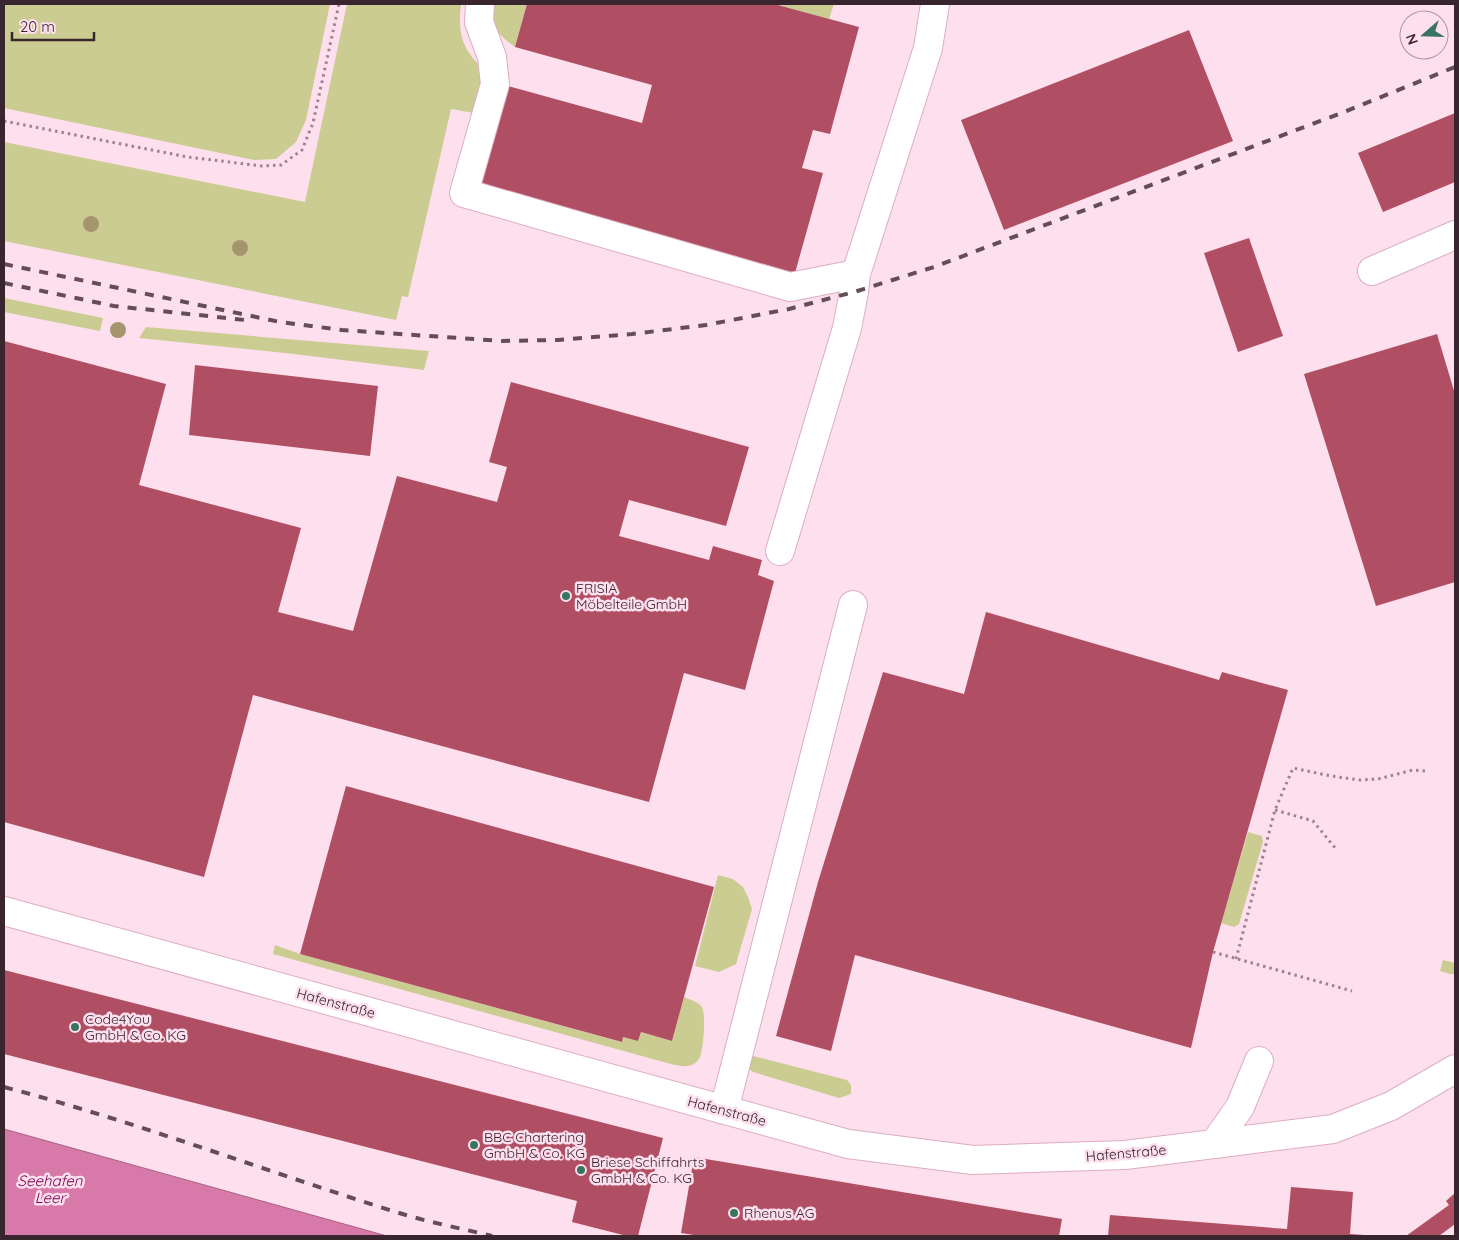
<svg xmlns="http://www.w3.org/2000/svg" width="1459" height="1240" font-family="Quicksand,sans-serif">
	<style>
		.green { fill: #cbcc92 }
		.water { fill: #d77aa9; stroke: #a76084 }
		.building { fill: #b04e63 }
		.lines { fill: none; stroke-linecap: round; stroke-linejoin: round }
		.minor-casing { stroke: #ddadc3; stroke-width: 30 }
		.path { stroke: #9d838f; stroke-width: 3; stroke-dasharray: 2.5 4; stroke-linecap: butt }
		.minor { stroke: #fff; stroke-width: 28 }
		.rail { stroke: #634e58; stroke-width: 4; stroke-dasharray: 9 9; stroke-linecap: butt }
		.tree { fill: #a4956e }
		.poi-dot { fill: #387460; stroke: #fedfed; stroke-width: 2 }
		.labels { text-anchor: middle; stroke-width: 5; stroke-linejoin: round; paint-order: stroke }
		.poi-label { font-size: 14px; fill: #38252e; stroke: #fedfed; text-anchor: start }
		.street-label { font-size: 14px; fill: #38252e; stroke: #fedfed }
		.water-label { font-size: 15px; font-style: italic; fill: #78004f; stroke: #fedfed }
	</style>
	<rect width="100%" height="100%" fill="#fedfed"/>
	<path class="green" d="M4,4H330L306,120L296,142L276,159L254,160L4,108Z
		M347,4H461C457,39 464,51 489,75L479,114L451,109L408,297L402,296L396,320L4,241V142L305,202Z
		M491,4H527L515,47C496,34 493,26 491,4Z
		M774,4H834L829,19Z
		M4,298L103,318L100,331L4,312Z
		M146,327L429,351L424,370L294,354L139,338Z
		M1248,832L1262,836L1263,842L1239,924L1234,927L1221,923Z
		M718,875L733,879L743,887L748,897L752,909L736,964L719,972L695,966Z
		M275,945L300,954L621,1042L623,1037L638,1041L641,1032L672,1041L684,997C689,999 698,1002 701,1006C707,1012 703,1050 700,1057C698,1060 697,1062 695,1063C687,1069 675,1065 667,1063L273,954Z
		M1443,960L1455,963V974H1450L1440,971Z
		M753,1056L847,1080L851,1085V1094L839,1098L753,1072L749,1069L748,1059Z"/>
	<path class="water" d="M4,1129L387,1236H4Z"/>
	<path class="building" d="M527,4H774L859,27L830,134L813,130L802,168L823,173L795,273L477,185L504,85L642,123L652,85L515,47Z
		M1189,30L1233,141L1004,230L961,120Z
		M1455,113V182L1383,212L1358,153Z
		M1249,238L1283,336L1238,352L1204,253Z
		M1437,334L1455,394V582L1376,606L1304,374Z
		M4,341L166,384L139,485L301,528L278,612L353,631L397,476L497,502L507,467L489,462L511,382L749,447L726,526L629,500L619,536L709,560L713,546L762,560L758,575L774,581L745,690L684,673L649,802L253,695L204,877L4,822Z
		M195,365L378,386L370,456L189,435Z
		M986,612L1219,680L1222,672L1288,690L1213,952L1191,1048L855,955L831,1051L776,1036L818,882L883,672L964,694Z
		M346,786L714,887L672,1041L641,1032L638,1041L623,1037L622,1042L300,954Z
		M4,970L663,1138L638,1236H627L572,1222L577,1201L4,1054Z
		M694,1157L1062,1219L1059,1236H700L681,1233Z
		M1291,1187L1353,1192L1350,1234L1364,1235V1236H1108L1110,1215L1287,1229Z
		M1455,1193V1224L1439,1236H1406L1449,1205L1446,1201Z"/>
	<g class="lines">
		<defs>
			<path id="minor" d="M480,4L479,22L492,57L495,84L464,193L790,287L856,274L928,48L935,4
				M1372,271L1455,235
				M780,551L847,328L854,292L856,274
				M4,911L848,1144L973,1160L1125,1155L1214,1144L1333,1129L1391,1106L1455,1069
				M724,1110L853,605
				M1214,1144L1240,1107L1259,1061"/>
		</defs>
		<use href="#minor" class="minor-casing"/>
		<path class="path" d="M4,121L188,157L262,166L281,165L302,150L313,123L339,4
			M1275,810L1313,821L1336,849
			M1213,952L1352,991
			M1236,959L1275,810L1293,768L1331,776L1360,780L1378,779L1413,770L1426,771"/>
		<use href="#minor" class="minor"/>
		<path class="rail" d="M4,264L280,322L342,330L502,341L558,340L632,334L706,325L789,309L854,292L934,267L1344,112L1455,67
			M4,283L114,306L245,320
			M4,1087C137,1122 265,1171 396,1212C427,1222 460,1228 492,1236"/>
	</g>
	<g class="tree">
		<circle cx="91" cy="224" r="8"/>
		<circle cx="240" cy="248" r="8"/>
		<circle cx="118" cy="330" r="8"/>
	</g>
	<g class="poi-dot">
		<circle cx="566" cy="596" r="5"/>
		<circle cx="75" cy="1027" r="5"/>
		<circle cx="474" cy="1145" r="5"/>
		<circle cx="581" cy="1170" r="5"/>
		<circle cx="734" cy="1213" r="5"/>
	</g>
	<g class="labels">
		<g class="poi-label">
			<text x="576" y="593">FRISIA<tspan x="576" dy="16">Möbelteile GmbH</tspan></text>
			<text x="85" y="1024">Code4You<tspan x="85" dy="16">GmbH &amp; Co. KG</tspan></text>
			<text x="484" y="1142">BBC Chartering<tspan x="484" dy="16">GmbH &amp; Co. KG</tspan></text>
			<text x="591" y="1167">Briese Schiffahrts<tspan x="591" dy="16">GmbH &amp; Co. KG</tspan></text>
			<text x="744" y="1218">Rhenus AG</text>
		</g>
		<g class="street-label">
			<text transform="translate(336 1003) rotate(15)" y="5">Hafenstraße</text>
			<text transform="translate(727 1111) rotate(15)" y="5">Hafenstraße</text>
			<text transform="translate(1126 1153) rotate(-5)" y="5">Hafenstraße</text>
		</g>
		<g class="water-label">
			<text x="50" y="1186">Seehafen<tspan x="50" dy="17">Leer</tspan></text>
		</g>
	</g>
	<rect width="1459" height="1240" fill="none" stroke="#38252e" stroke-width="10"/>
	<g transform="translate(1424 35) rotate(250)"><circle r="24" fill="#fedfed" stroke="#af95a1"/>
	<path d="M0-4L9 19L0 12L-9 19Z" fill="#387460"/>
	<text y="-8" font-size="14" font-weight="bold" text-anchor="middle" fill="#38252e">N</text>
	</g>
	<path d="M12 32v8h82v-8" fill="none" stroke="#38252e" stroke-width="2.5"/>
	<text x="20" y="32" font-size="15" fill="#38252e" stroke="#fedfed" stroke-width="4" paint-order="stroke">20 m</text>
</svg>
